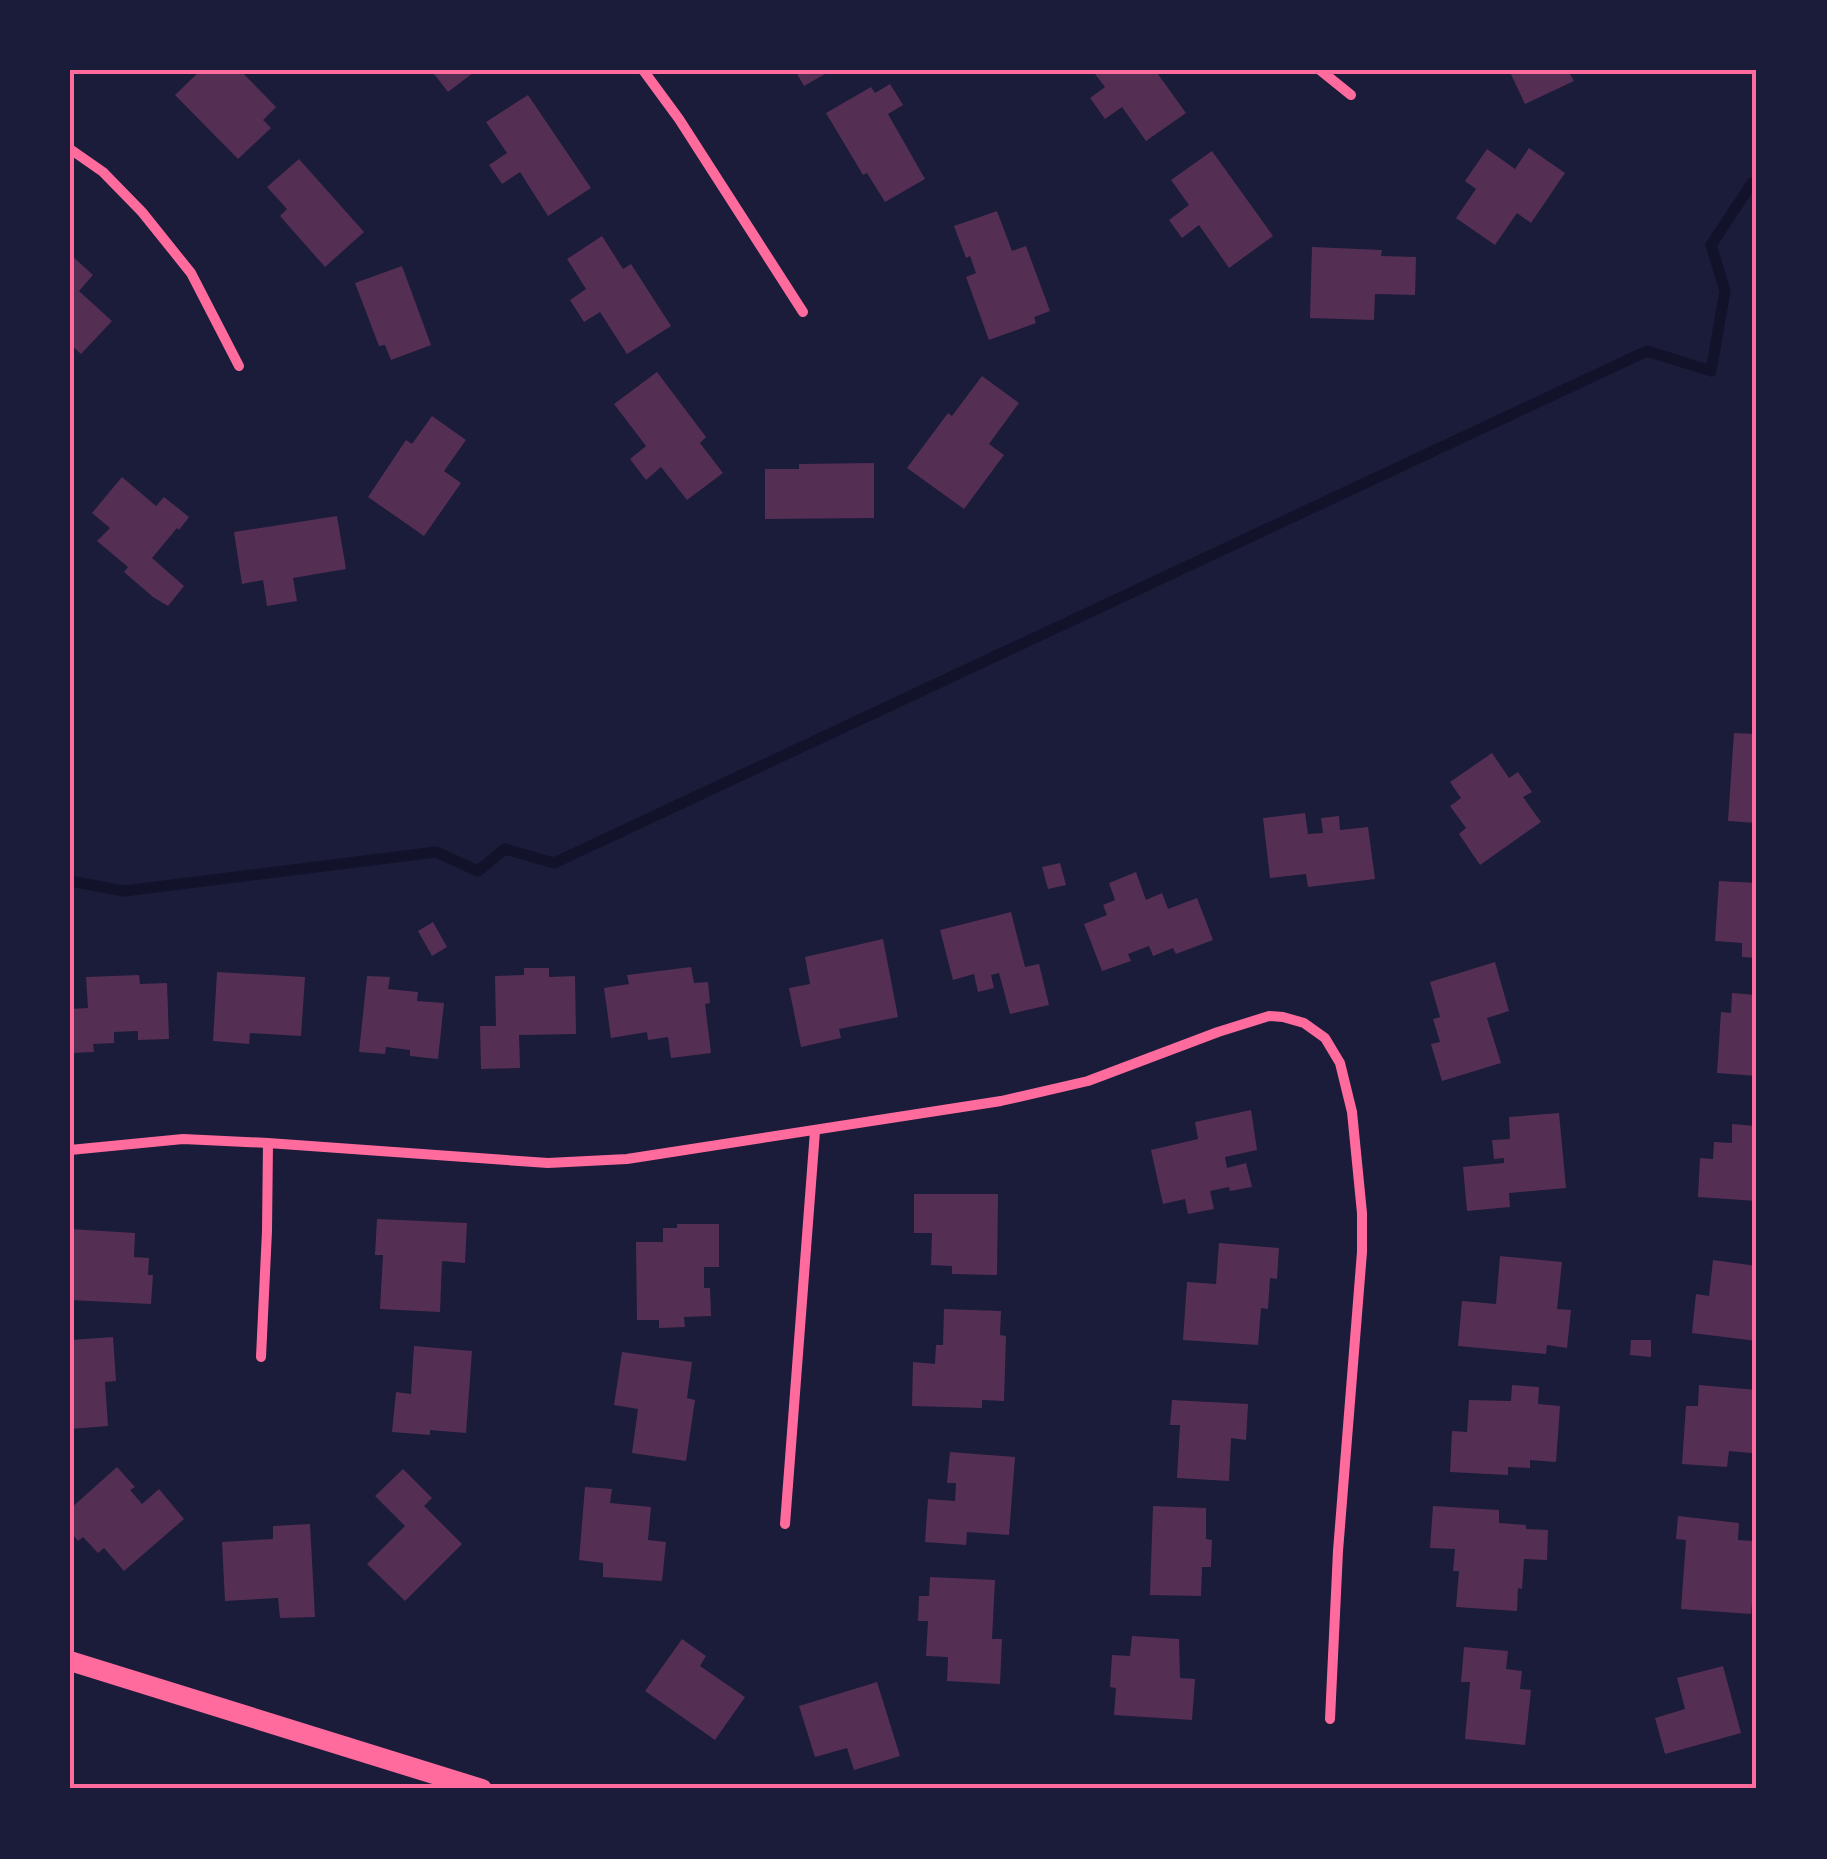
<svg xmlns="http://www.w3.org/2000/svg" width="1827" height="1859" font-family="Overpass,sans-serif">
	<style>
		.lines { fill: none; stroke-linecap: round; stroke-linejoin: round }
		.stream { stroke: #12122b; stroke-width: 11 }
		.building { fill: #542f53 }
		.minor { stroke: #ff6b9d; stroke-width: 10 }
		.secondary { stroke: #ff6b9d; stroke-width: 20 }
		.neatline { fill: none; stroke: #ff6b9d; stroke-width: 4 }
	</style>
	<rect width="100%" height="100%" fill="#1b1b3a"/>
	<g class="lines">
		<path class="stream" d="M70,881L124,891L436,852L478,871L505,849L554,863L1647,351L1711,371L1725,291L1711,245L1752,183H1757"/>
	</g>
	<path class="building" d="M201,70H240L276,107L263,120L271,128L238,159L175,95Z
		M431,70H477L448,92Z
		M795,70H832L804,86Z
		M1092,70H1155L1186,113L1146,141L1122,107L1105,119L1090,98L1105,87Z
		M1509,70H1578L1570,74L1574,81L1525,104Z
		M890,84L903,105L888,114L925,179L885,202L867,173L863,175L826,113L871,87L875,93Z
		M528,95L591,188L548,216L520,172L502,184L489,165L507,153L486,122Z
		M1529,148L1565,173L1531,223L1517,213L1495,245L1456,218L1476,189L1465,181L1487,149L1515,169Z
		M1212,151L1273,236L1229,268L1199,225L1182,238L1169,220L1189,205L1171,180Z
		M299,159L364,232L325,267L280,216L287,209L267,187Z
		M997,211L1012,251L1026,246L1050,311L1034,317L1036,323L989,340L966,277L976,273L970,256L966,258L954,226Z
		M602,236L623,269L631,264L671,326L627,354L600,312L584,322L570,300L586,289L567,259Z
		M1312,247L1382,250L1381,256L1416,257L1415,295L1375,294L1374,320L1310,318Z
		M70,254L93,275L79,291L112,321L81,354L70,344Z
		M402,266L431,345L391,360L385,345L379,346L355,283Z
		M657,372L706,437L700,443L723,473L687,500L661,467L646,480L630,459L646,446L614,404Z
		M982,376L1019,403L989,444L1004,455L964,509L907,468L948,413L952,416Z
		M432,416L466,440L444,471L461,483L424,536L368,497L406,440L412,444Z
		M874,463V518L765,519V469H799V464Z
		M122,477L156,506L164,497L189,517L179,530L177,528L152,558L184,586L168,606L153,597L124,572L128,567L97,541L110,528L92,513Z
		M337,516L346,569L293,578L297,601L267,606L263,580L242,584L234,532Z
		M1734,733L1757,734V823L1728,821Z
		M1492,753L1509,778L1518,772L1532,792L1523,797L1541,822L1480,865L1459,834L1466,828L1450,806L1461,798L1450,782Z
		M1305,813L1308,834L1323,833L1321,818L1339,816L1340,830L1368,827L1375,879L1308,887L1306,874L1270,878L1263,818Z
		M1060,863L1066,885L1048,889L1042,867Z
		M1136,872L1146,900L1162,893L1168,909L1197,898L1213,940L1176,954L1173,948L1153,956L1149,946L1128,954L1131,961L1102,971L1084,924L1107,915L1103,905L1115,900L1109,883Z
		M1719,881L1757,883V958L1742,957V943L1715,941Z
		M1011,912L1025,967L1039,964L1049,1005L1010,1014L999,973L991,975L994,988L978,992L974,974L953,980L940,930Z
		M433,922L447,947L432,956L418,931Z
		M883,939L898,1017L839,1029L841,1038L801,1047L789,988L810,984L805,957Z
		M1495,962L1509,1011L1487,1018L1501,1063L1442,1081L1431,1044L1440,1042L1433,1019L1440,1017L1430,982Z
		M691,967L694,983L708,982L710,1003L705,1004L711,1053L671,1058L668,1037L648,1040L647,1032L611,1038L604,988L629,984L627,975Z
		M524,968H549V977L575,976L576,1034L519,1035L520,1068L481,1069L480,1026H496L495,976L524,975Z
		M217,972L305,977L301,1036L250,1033L249,1044L213,1041Z
		M139,975L140,984L167,983L169,1039L138,1040V1031L114,1032V1043L93,1044L94,1052L70,1053V1009L88,1008L86,977Z
		M367,976L390,977L388,989L418,992L417,1001L444,1003L438,1059L410,1056V1050L386,1047L385,1054L359,1052Z
		M1732,993L1757,995V1076L1717,1073L1721,1012L1731,1013Z
		M1251,1110L1257,1150L1225,1157L1227,1168L1246,1163L1252,1187L1230,1191L1229,1187L1210,1191L1214,1209L1188,1214L1185,1199L1163,1204L1151,1150L1198,1139L1195,1122Z
		M1559,1113L1566,1188L1509,1193L1510,1207L1467,1211L1463,1167L1504,1163V1158L1494,1159L1492,1140L1510,1139L1509,1117Z
		M1732,1124L1757,1126V1201L1698,1197L1700,1158L1713,1159L1714,1142L1732,1143Z
		M914,1194H998L997,1275L952,1274V1266L931,1265L932,1233H914Z
		M377,1219L467,1223L465,1263L442,1261L440,1312L380,1309L383,1255H375Z
		M677,1224H719V1267H704V1288H710L711,1316L684,1317L685,1327L659,1328V1320H637L636,1242H663V1228H677Z
		M70,1229L135,1233L134,1257L149,1258L148,1275H153L151,1304L70,1300Z
		M1219,1243L1279,1248L1277,1279L1270,1278L1268,1309L1261,1308L1258,1345L1183,1340L1187,1282L1216,1284Z
		M1500,1256L1562,1262L1557,1309L1571,1310L1567,1348L1547,1345L1546,1354L1458,1346L1462,1301L1496,1304Z
		M1713,1260L1757,1266V1341L1692,1333L1696,1294L1709,1296Z
		M944,1309L1001,1311L1000,1335L1006,1336L1004,1401L982,1400V1408L912,1406L913,1362L935,1364L936,1345H943Z
		M113,1337L116,1381L105,1382L108,1426L70,1429V1340Z
		M1631,1340H1651V1357L1630,1355Z
		M414,1346L472,1351L466,1433L430,1430V1435L392,1432L396,1392L411,1394Z
		M622,1352L692,1362L687,1398L695,1400L686,1461L632,1453L638,1409L614,1405Z
		M1512,1385L1539,1387L1538,1404L1560,1406L1556,1462L1530,1460V1468L1508,1467V1475L1450,1472L1452,1431L1467,1432L1469,1400L1511,1401Z
		M1699,1385L1757,1390V1429H1754L1752,1453L1729,1451L1727,1467L1682,1464L1686,1406H1698Z
		M1172,1400L1248,1404L1246,1440L1231,1438L1229,1481L1177,1478L1180,1425H1170Z
		M950,1452L1015,1457L1009,1535L967,1532L966,1545L925,1542L928,1499L955,1501L956,1483H947Z
		M117,1467L135,1487L130,1490L142,1504L159,1489L184,1519L124,1571L104,1548L98,1553L83,1537L78,1541L70,1531V1509Z
		M403,1469L432,1498L424,1506L462,1544L405,1601L367,1564L405,1526L375,1496Z
		M585,1487L612,1489L610,1503L651,1507L648,1540L666,1542L662,1581L603,1577V1563L579,1560Z
		M1153,1506L1206,1508V1539L1212,1540L1211,1567H1202L1201,1596L1150,1595Z
		M1433,1506L1499,1510V1523L1526,1525V1529L1548,1530L1547,1560L1524,1559L1522,1589L1518,1588L1517,1611L1456,1607L1459,1571H1453L1455,1549L1430,1548Z
		M1678,1516L1739,1523L1738,1540L1753,1541L1752,1564H1756L1751,1614L1681,1609L1686,1540L1676,1539Z
		M310,1524L315,1617L280,1618L278,1598L225,1601L222,1542L273,1539V1526Z
		M930,1577L995,1580L992,1639H1002L1000,1684L947,1681L948,1657L926,1656L928,1621H918L919,1596H929Z
		M1132,1636L1179,1639L1180,1678L1195,1679L1192,1720L1114,1715L1116,1688L1110,1687L1112,1655L1130,1656Z
		M682,1639L706,1656L700,1666L745,1697L715,1740L645,1691Z
		M1464,1647L1508,1651L1506,1669L1522,1671L1520,1689L1531,1690L1525,1745L1465,1739L1470,1682H1461Z
		M1723,1666L1741,1733L1665,1754L1655,1718L1685,1709L1677,1678Z
		M877,1682L900,1756L854,1770L847,1748L815,1757L799,1706Z"/>
	<g class="lines">
		<path class="minor" d="M643,70L679,119L803,312
			M1320,70L1351,95
			M70,149L103,172L142,212L191,273L239,366
			M70,1150L183,1139L268,1143L548,1163L627,1159L1001,1101L1088,1081L1218,1032L1269,1016L1283,1017L1304,1023L1325,1038L1340,1063L1352,1112L1362,1213V1252L1338,1551L1330,1719
			M261,1357L267,1231L268,1143
			M785,1524L815,1131"/>
		<path class="secondary" d="M70,1661L482,1789"/>
	</g>
	<rect width="1827" height="1859" fill="none" stroke="#1b1b3a" stroke-width="145"/>
	<rect x="72" y="72" width="1682" height="1714" class="neatline"/>
</svg>
